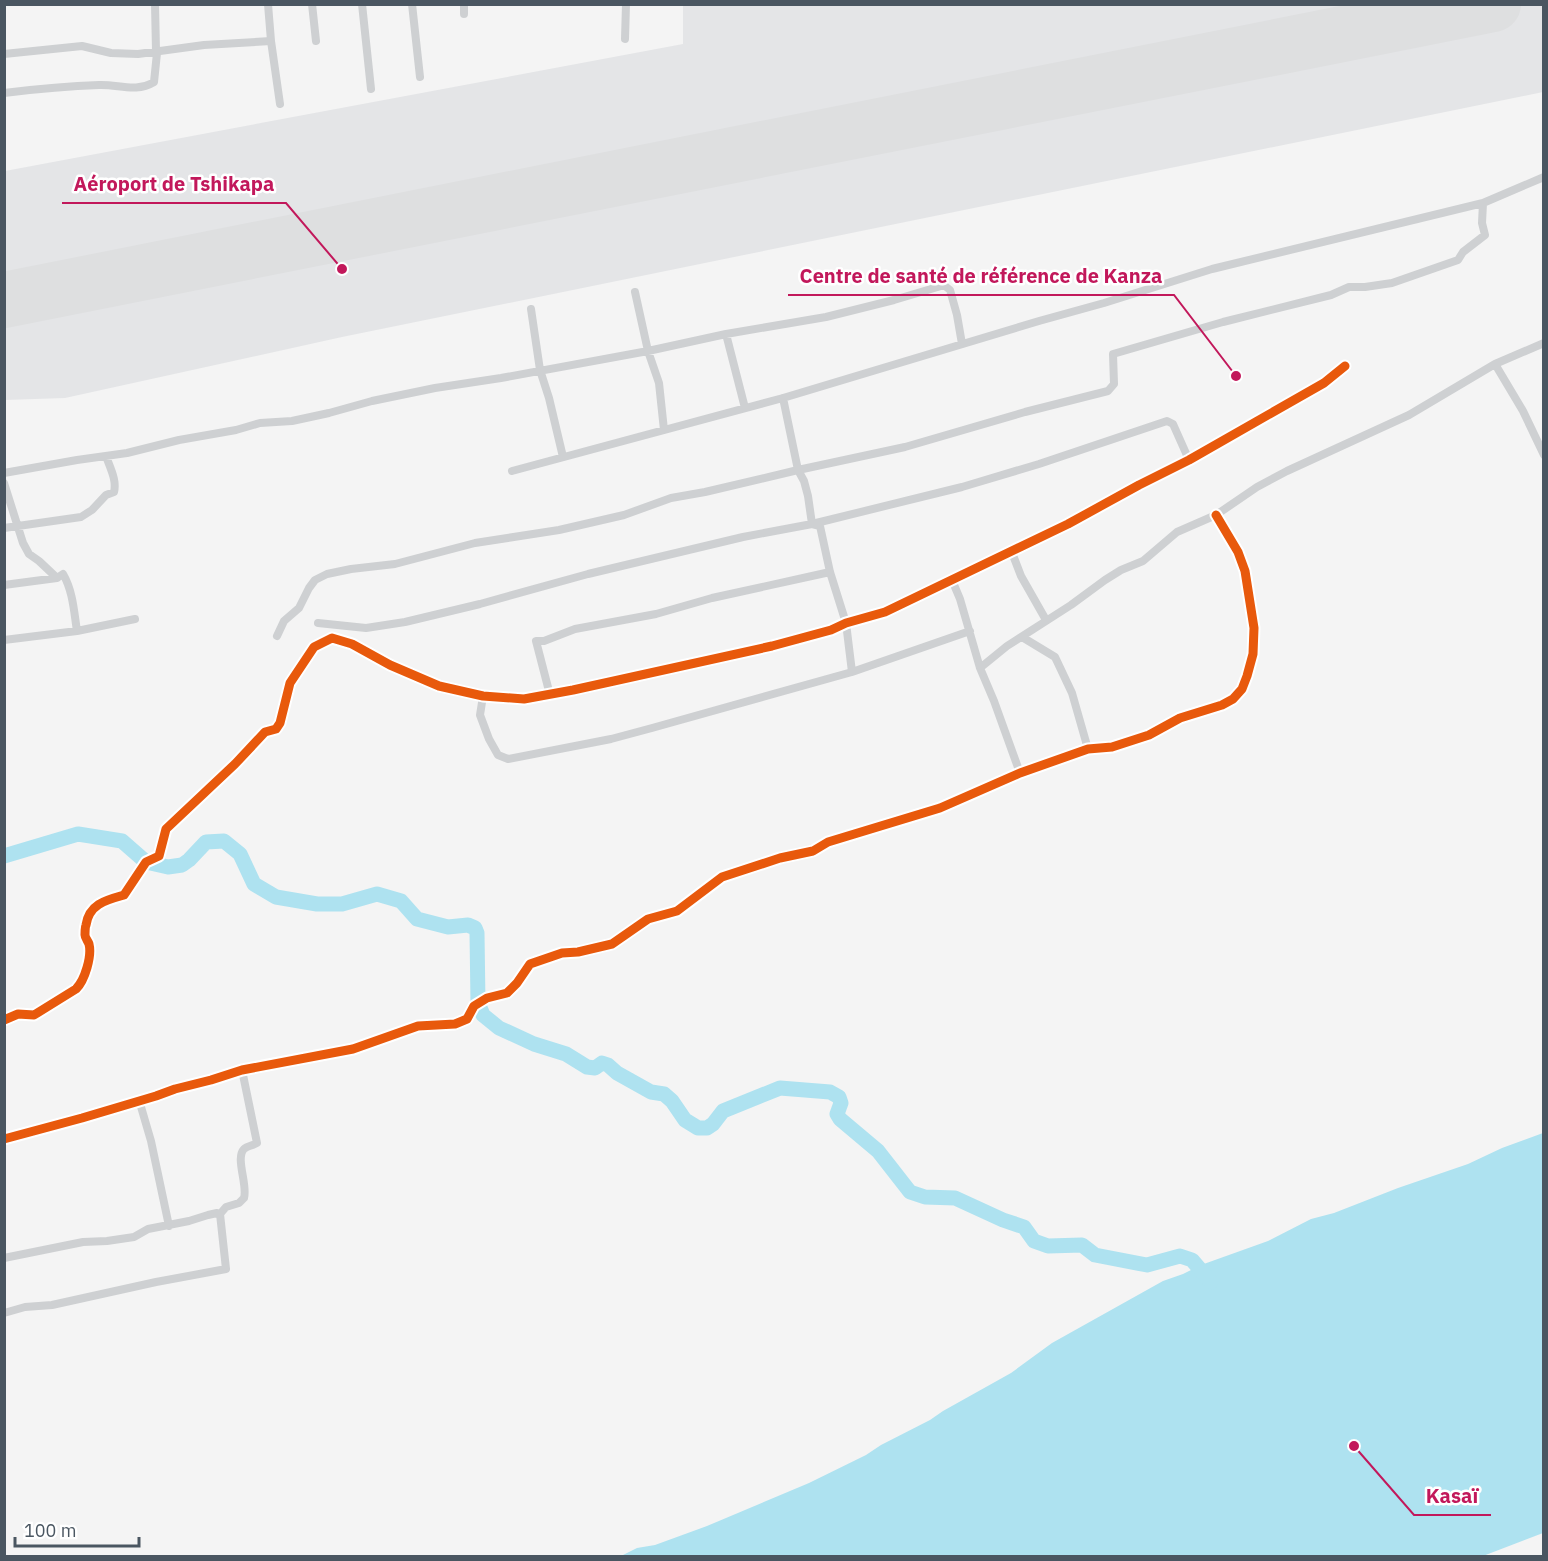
<svg xmlns="http://www.w3.org/2000/svg" width="1548" height="1561" font-family="'IBM Plex Sans',sans-serif">
	<style>
		.airport { fill: #e4e5e7 }
		.water { fill: #aee2f0 }
		.lines { fill: none; stroke-linecap: round; stroke-linejoin: round }
		.river { stroke: #aee2f0; stroke-width: 15 }
		.taxiway { stroke: #dedfe0; stroke-width: 22 }
		.runway { stroke: #dedfe0; stroke-width: 56 }
		.street { stroke: #ced0d2; stroke-width: 8 }
		.cycleway-casing { stroke: #fff; stroke-width: 13 }
		.cycleway { stroke: #e8590c; stroke-width: 9 }
		.leader { fill: none; stroke: #c2185b; stroke-width: 2 }
		.callout-dot { fill: #c2185b; stroke: #fff; stroke-width: 2 }
		.callout-label { font-size: 20px; text-anchor: middle; font-weight: bold; fill: #c2185b; stroke: #fff; stroke-width: 5; stroke-linejoin: round; paint-order: stroke }
	</style>
	<rect width="100%" height="100%" fill="#f4f4f4"/>
	<path class="airport" d="M683,5H1543V92L342,337L65,398L5,400V171L683,44Z"/>
	<path class="water" d="M1543,1133V1533L1483,1556H621L637,1548L655,1545L707,1526L809,1483L866,1455L881,1445L930,1420L943,1411L1011,1373L1052,1343L1163,1281L1183,1274L1201,1265L1268,1241L1311,1219L1334,1213L1398,1188L1468,1164L1502,1148Z"/>
	<g class="lines">
		<path class="river" d="M4,856L78,834L122,841L146,862L168,867L182,865L189,860L206,842L224,841L240,854L254,884L276,897L317,904H342L377,894L401,901L417,919L448,927L468,925L475,928L477,933L478,1003L483,1015L499,1028L534,1044L566,1054L587,1067L595,1068L602,1063L608,1065L617,1073L651,1092L664,1094L672,1101L685,1120L698,1128H707L713,1124L723,1111L780,1088L830,1092L839,1097L841,1103L837,1114L840,1119L878,1151L910,1192L925,1197L955,1198L1003,1220L1024,1227L1034,1241L1048,1246L1082,1245L1095,1255L1147,1265L1180,1256L1192,1260L1211,1282"/>
		<path class="taxiway" d="M1411,4L1414,20"/>
		<path class="runway" d="M4,300L1493,4"/>
		<path class="street" d="M268,4L271,41L280,104
			M312,4L316,41
			M362,4L371,89
			M412,4L420,77
			M464,14V4
			M625,39L626,4
			M4,54L82,46L111,53L138,54L204,45L271,41
			M4,93C36,89 67,86 99,85C118,84 136,93 154,82L157,53L156,51L155,4
			M635,292L648,351L659,383L664,430
			M531,309L540,370L549,398L563,457
			M726,334L745,408
			M1495,364L1523,411L1544,455
			M783,398L798,470L804,481L808,496L812,524L820,526L830,572L846,623L852,672
			M512,471L783,398L1039,321L1104,303L1212,269L1483,203L1544,177
			M4,473L77,460L127,453L179,440L236,430L260,423L292,421L329,413L372,401L435,388L501,378L648,351L726,334L826,317L894,300L941,286H945L950,290L957,315L962,344
			M4,483L23,543L29,554L39,561L57,578L63,574C73,591 74,612 77,631
			M4,528L81,517L92,510L106,495L114,492C117,480 110,468 106,456
			M1011,550L1021,576L1046,620
			M952,580L960,599L980,668L994,701L1020,773
			M4,585L57,578
			M318,623L366,628L405,622L480,604L588,574L743,537L812,524L962,487L1039,464L1167,421L1173,424L1189,460
			M277,636L284,621L299,608L309,588L315,580L327,574L351,569L395,564L475,543L559,530L624,515L671,498L705,492L798,470L905,447L1025,412L1108,391L1114,384L1113,354L1223,322L1331,295L1349,287H1365L1392,283L1458,260L1463,252L1485,235L1482,223L1483,203
			M1022,637L1055,657L1072,693L1088,749
			M4,640L77,631L135,619
			M980,668L1007,646L1071,605L1105,580L1121,570L1143,561L1177,532L1216,515L1257,487L1287,471L1409,415L1495,364L1544,343
			M550,695L536,641H544L575,629L656,614L712,598L830,572
			M483,696L480,715L489,739L498,755L508,759L611,739L652,728L852,672L970,631
			M4,1020L18,1014L34,1015L76,989C85,980 92,956 89,944C88,941 85,938 85,935C85,934 85,926 86,925C89,904 106,900 124,895L146,862L159,856L166,829L235,764L265,732L276,729L280,723L290,683L314,647L332,638L352,644L390,665L439,686L483,696L524,699L573,690L772,646L831,630L846,623L885,612L1068,524L1139,485L1189,460L1324,383L1345,366
			M139,1100L151,1141L169,1226
			M4,1139L82,1118L156,1096L175,1089L211,1080L242,1070L353,1049L418,1026L455,1024L467,1019L474,1006L487,998L507,993L517,983L530,964L562,953L578,952L612,944L648,919L677,911L722,877L780,858L813,851L828,842L940,808L1020,773L1088,749L1112,747L1149,735L1180,718L1222,705L1233,699L1242,689L1247,676L1253,654L1254,628L1245,571L1238,552L1216,515
			M4,1258L83,1242L107,1241L134,1237L148,1229L189,1221L208,1215L217,1213L220,1214
			M4,1313L25,1307L52,1305L156,1282L226,1269L220,1214L226,1207L239,1203L244,1198C248,1185 235,1158 244,1149C247,1146 254,1145 257,1143L242,1070"/>
		<defs>
			<path id="cycleway" d="M4,1020L18,1014L34,1015L76,989C85,980 92,956 89,944C88,941 85,938 85,935C85,934 85,926 86,925C89,904 106,900 124,895L146,862L159,856L166,829L235,764L265,732L276,729L280,723L290,683L314,647L332,638L352,644L390,665L439,686L483,696L524,699L573,690L772,646L831,630L846,623L885,612L1068,524L1139,485L1189,460L1324,383L1345,366
				M4,1139L82,1118L156,1096L175,1089L211,1080L242,1070L353,1049L418,1026L455,1024L467,1019L474,1006L487,998L507,993L517,983L530,964L562,953L578,952L612,944L648,919L677,911L722,877L780,858L813,851L828,842L940,808L1020,773L1088,749L1112,747L1149,735L1180,718L1222,705L1233,699L1242,689L1247,676L1253,654L1254,628L1245,571L1238,552L1216,515"/>
		</defs>
		<use href="#cycleway" class="cycleway-casing"/>
		<use href="#cycleway" class="cycleway"/>
	</g>
	<path class="leader" d="M342 269L286 203H62M1236 376L1174 295H788M1354 1446L1414 1515H1491"/>
	<g class="callout-dot">
		<circle cx="342" cy="269" r="6"/>
		<circle cx="1236" cy="376" r="6"/>
		<circle cx="1354" cy="1446" r="6"/>
	</g>
	<g class="callout-label">
		<text x="174" y="191">Aéroport de Tshikapa</text>
		<text x="981" y="283">Centre de santé de référence de Kanza</text>
		<text x="1452" y="1503">Kasaï</text>
	</g>
	<rect width="1548" height="1561" fill="none" stroke="#4a5661" stroke-width="12"/>
	<path d="M15 1537v9h124v-9" fill="none" stroke="#4a5661" stroke-width="3"/>
	<text x="24" y="1537" font-size="18" fill="#4a5661" stroke="#ffffff" stroke-width="4.5" paint-order="stroke">100 m</text>
</svg>
